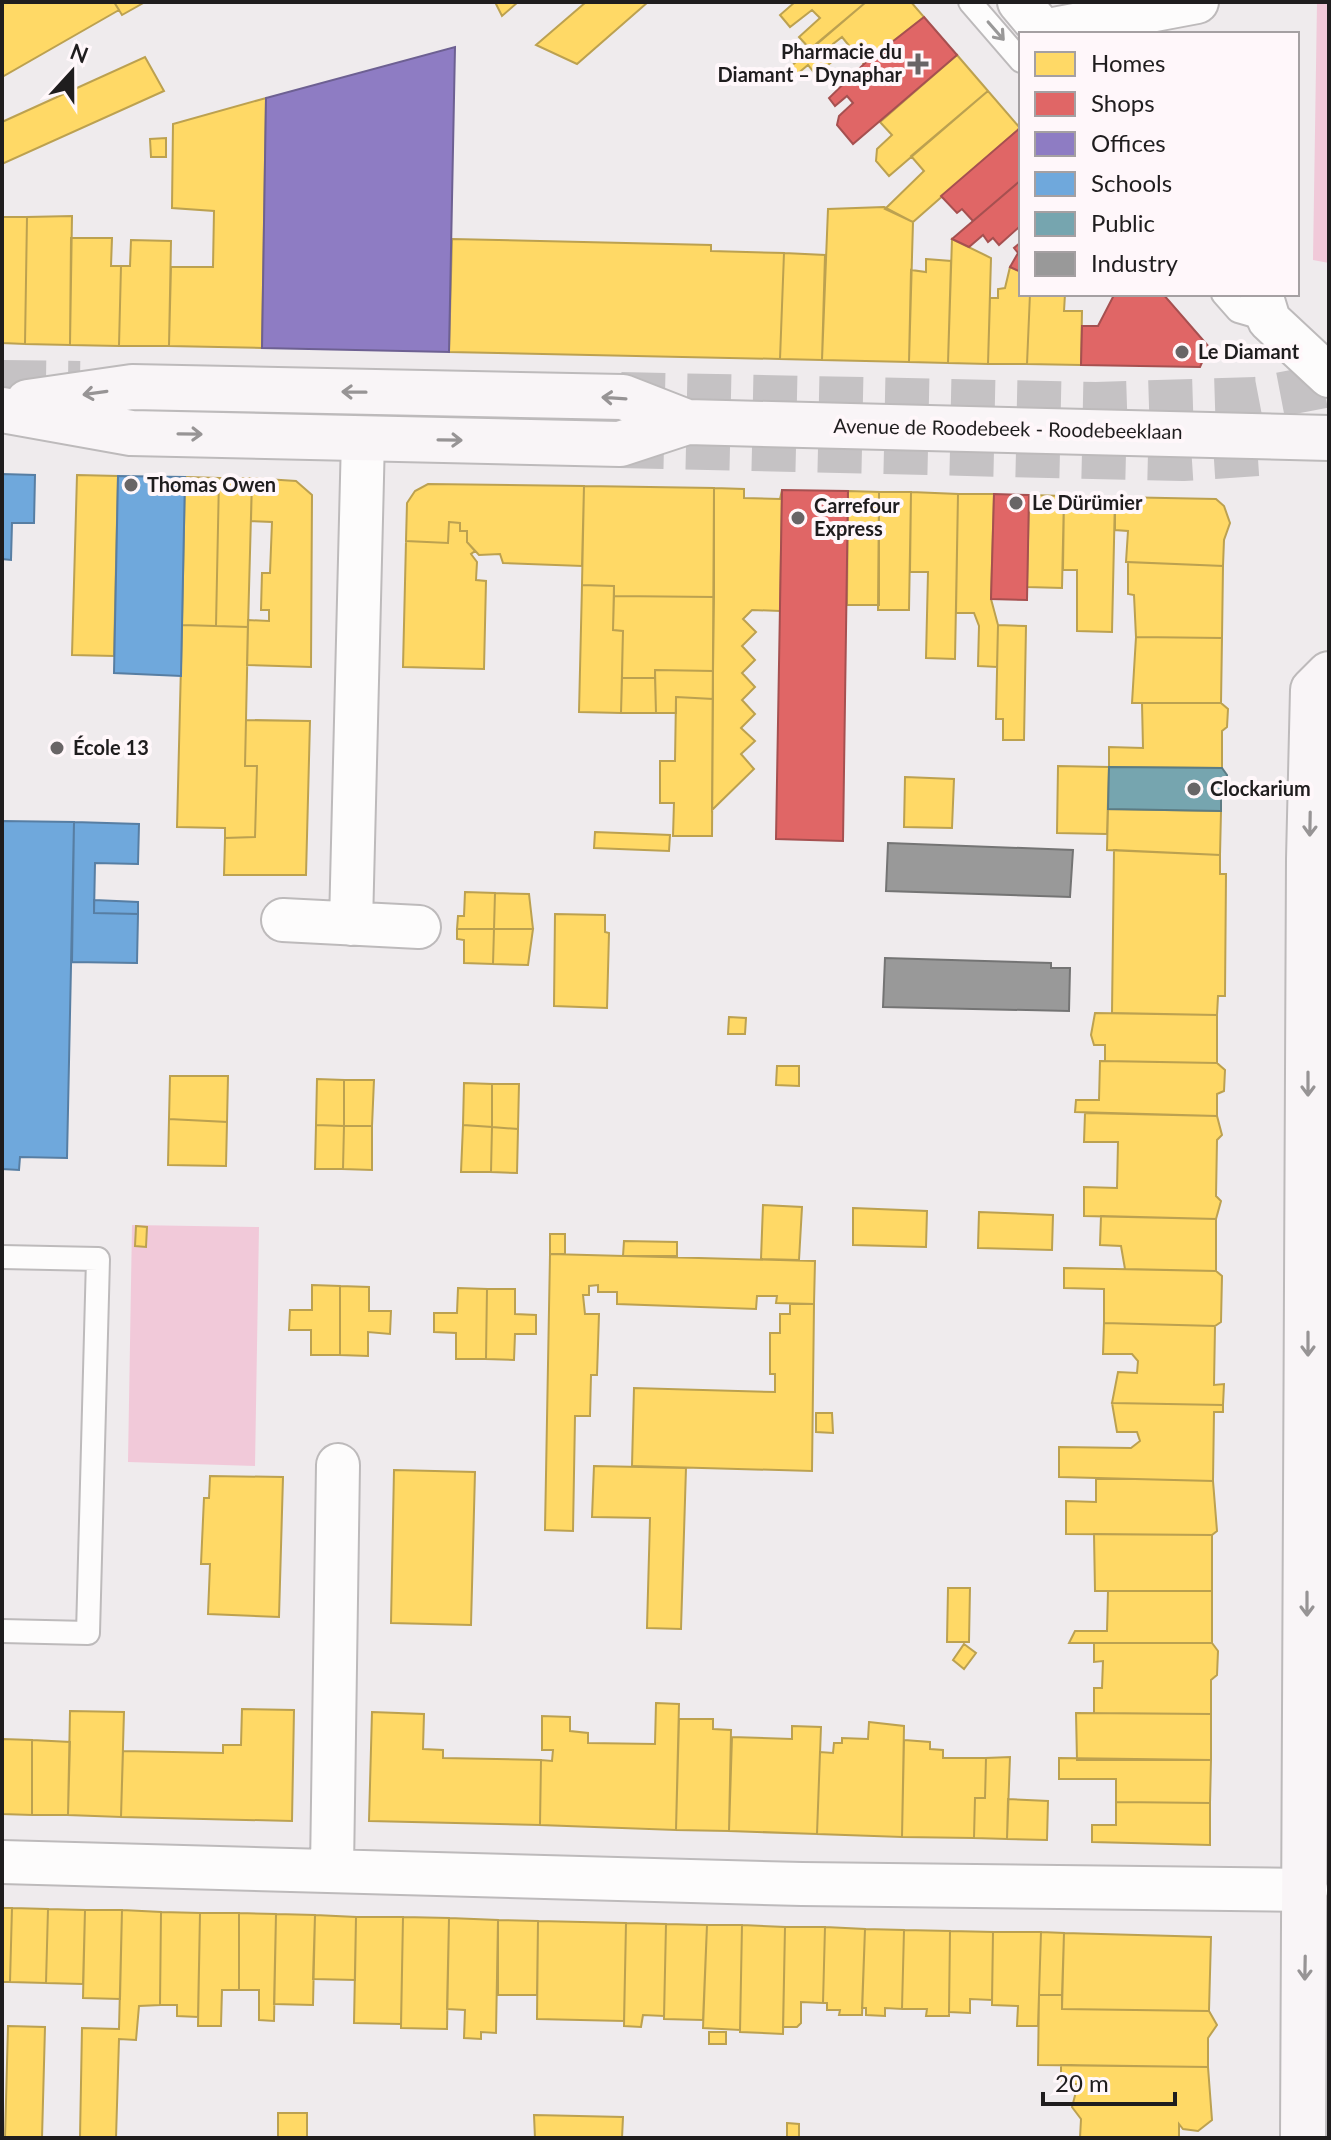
<svg xmlns="http://www.w3.org/2000/svg" width="1331" height="2140" font-family="Lato,sans-serif">
	<style>
		.green { fill: #f1c9d9 }
		.homes { fill: #ffd966; stroke: #bca150; stroke-width: 2 }
		.shops { fill: #e06666; stroke: #a65050; stroke-width: 2 }
		.offices { fill: #8e7cc3; stroke: #6d6092; stroke-width: 2 }
		.schools { fill: #6fa8dc; stroke: #577ea3; stroke-width: 2 }
		.public { fill: #76a5af; stroke: #5c7c84; stroke-width: 2 }
		.industry { fill: #999; stroke: #747474; stroke-width: 2 }
		.lines { fill: none; stroke-linecap: round; stroke-linejoin: round }
		.highway-tunnel { stroke: #c5c2c4; stroke-width: 44; stroke-dasharray: 44 22; stroke-linecap: butt }
		.lane-casing { stroke: #bdbabb; stroke-width: 26 }
		.street-casing { stroke: #bdbabb; stroke-width: 46 }
		.secondary-casing { stroke: #bdbabb; stroke-width: 48 }
		.lane { stroke: #fdfcfc; stroke-width: 22 }
		.street { stroke: #fdfcfc; stroke-width: 42 }
		.secondary { stroke: #f9f5f7; stroke-width: 44 }
		.oneway { stroke: #999898 }
		.oneway2 { stroke: #979495 }
		.poi-dot { fill: #686566; stroke: #fff7fa; stroke-width: 3 }
		.labels { text-anchor: middle; stroke-width: 8; stroke-linejoin: round; paint-order: stroke }
		.poi-label { font-size: 20px; font-weight: bold; fill: #1f1d1e; stroke: #fff7fa; text-anchor: start }
		.street-label { font-size: 20px; fill: #1f1d1e; stroke: #fff7fa }
	</style>
	<rect width="100%" height="100%" fill="#efebed"/>
	<path class="green" d="M1317,2H1329V263L1313,260Z
		M132,1225L259,1227L255,1466L128,1462Z"/>
	<path class="homes" d="M2,2H114L119,10L2,77Z
		M114,2H145L122,15Z
		M495,2H518L502,16Z
		M586,2H648L577,64L536,45Z
		M795,2H866L810,49L799,37L820,18L812,10L790,27L780,15Z
		M866,2H911L924,17L864,64L842,37L833,44L835,59L816,75L808,65L796,75L789,68Z
		M957,55L988,91L889,176L876,161L877,149L892,135L880,122Z
		M145,57L164,91L2,164V122Z
		M988,91L1020,128L913,222L885,209L924,171L911,156Z
		M266,98L262,348L169,346L171,267H213L214,211L172,208L173,124Z
		M166,138V157H151L150,139Z
		M884,207L913,222L909,362L822,360L828,209Z
		M72,216L70,345L25,344L27,217Z
		M2,217H27L25,344L2,343Z
		M71,238H112L111,266H121L119,346L70,345Z
		M452,239L711,245V251L784,253L780,359L449,352Z
		M952,239L991,258L988,364L948,363Z
		M131,240L171,241L169,346H119L121,266H130Z
		M784,253L825,255L822,360L780,359Z
		M926,259L951,261L948,363L909,362L911,270L926,272Z
		M1010,267L1021,272V294H1030L1027,364H988L990,298H998V289L1005,288Z
		M1030,294H1065L1064,311H1082L1081,365L1027,364Z
		M77,475L118,476L114,656L72,655Z
		M185,477L219,478L216,626L182,625Z
		M219,478H252L248,627L216,626Z
		M252,478L296,481L312,495L311,667L247,665L248,620L269,621V610H261L262,573H270L272,522L251,521Z
		M428,484L584,486L582,566L503,563L500,554L479,555L467,542V531H460V523L449,522L448,543L406,541L407,503L415,491Z
		M584,486L714,488V597L614,596V586L582,585Z
		M714,488L744,489V498L780,499L782,490L780,611L752,610L743,619L756,632L742,646L755,660L742,673L755,687L742,700L755,714L741,728L755,741L741,754L754,769L712,810Z
		M848,491L879,492V605H847Z
		M879,492H911L909,610H878Z
		M911,492L958,494L955,659L926,658L928,572H910Z
		M958,494H994L991,599L998,625L997,667L978,666L979,626L974,613H956Z
		M1029,495L1064,496L1062,588L1027,587Z
		M1064,496L1115,497L1112,632L1077,631V570H1063Z
		M1115,497L1216,499L1224,506L1230,523L1224,540L1223,566L1126,562L1128,531L1115,530Z
		M449,522L460,523V531H467V542L475,551L471,554L477,562L476,580L486,581L484,669L403,667L406,541L448,543Z
		M1128,562L1223,566L1222,638L1136,637L1134,595L1128,594Z
		M582,585L614,586L613,630L623,631L621,713L579,712Z
		M614,596L714,597L713,671L655,670V678H622L623,631L613,630Z
		M182,625L248,627L245,766H257L255,837L225,838V828L177,827Z
		M998,625L1026,626L1024,740H1003V719H996Z
		M1136,637L1222,638L1221,703H1132Z
		M655,670L713,671V699L676,697V713H656Z
		M622,678H655L656,713H621Z
		M676,697L713,699L712,836H673L674,803H660V761H675Z
		M1142,703H1221L1228,709L1227,727L1222,731V768L1109,767V747L1143,748Z
		M246,720L310,721L306,875H224L225,838L255,837L257,766H245Z
		M1058,766L1109,767L1107,834L1057,833Z
		M905,777L954,779L952,828L904,827Z
		M1108,809L1221,811L1220,855L1107,850Z
		M595,832L670,835L669,851L594,848Z
		M1114,850L1220,855V874H1226L1225,996H1218L1217,1015L1112,1013Z
		M465,892L495,893L494,929H457L458,916H464Z
		M495,893L529,894L533,929H494Z
		M555,914L605,915V932L609,933L607,1008L554,1006Z
		M457,929H494L493,964L464,963V940L457,939Z
		M494,929H533L528,965L493,964Z
		M1095,1013L1217,1015V1063L1105,1061V1045H1094L1091,1035Z
		M729,1017L746,1018L745,1034H728Z
		M1100,1061L1217,1063L1225,1070L1224,1091L1217,1094V1116L1075,1112L1076,1100H1099Z
		M777,1066H799V1086L776,1085Z
		M170,1076H228L227,1122L169,1119Z
		M317,1079L344,1080V1126L316,1125Z
		M344,1080H374L372,1126H344Z
		M464,1083L492,1084V1127L463,1125Z
		M492,1084H519L518,1129L492,1127Z
		M1085,1113L1217,1116L1222,1135L1217,1140L1216,1196L1221,1201L1216,1219L1084,1216V1187L1117,1188L1118,1142H1084Z
		M169,1119L227,1122L226,1166L168,1165Z
		M316,1125L344,1126L343,1169H315Z
		M463,1125L492,1127L491,1172H461Z
		M344,1126H372V1170L343,1169Z
		M492,1127L518,1129L517,1173L491,1172Z
		M763,1205L802,1207L799,1260L761,1259Z
		M853,1208L927,1211L926,1247L853,1245Z
		M979,1212L1053,1215L1052,1250L978,1248Z
		M1101,1216L1216,1219V1271L1125,1269L1121,1246L1100,1245Z
		M136,1226L147,1227L146,1247L135,1246Z
		M550,1234H565V1254H550Z
		M624,1241L677,1242V1256H623Z
		M550,1254L815,1261L814,1304L776,1303L777,1296H757L756,1309L617,1304V1292H598V1285L589,1286V1295H583L585,1314H599L597,1375H591L590,1416H575L573,1531L545,1530Z
		M1064,1268L1216,1271L1222,1276L1221,1322L1215,1326L1104,1323V1289L1064,1288Z
		M312,1285L340,1286V1355H311V1330H289L290,1310H312Z
		M340,1286L369,1287V1311H391L390,1334L368,1332V1356L340,1355Z
		M458,1288L487,1289L486,1359H456V1333L434,1332V1313H457Z
		M487,1289H515V1314L536,1315V1334H515L514,1360L486,1359Z
		M790,1304H814L812,1471L632,1466L634,1388L775,1392V1374H770V1333H780V1314H790Z
		M1104,1323L1215,1326L1214,1385L1224,1384L1223,1405L1112,1403L1118,1372L1137,1373L1138,1361L1132,1354H1103Z
		M1112,1403L1223,1405V1412H1214L1213,1481L1059,1477V1447L1131,1448L1140,1441L1137,1432H1117Z
		M816,1413H832L833,1433L816,1432Z
		M594,1466L686,1468L681,1629L647,1628L650,1518L592,1517Z
		M394,1470L475,1472L471,1625L391,1623Z
		M210,1476L283,1477L279,1617L208,1614L210,1564H201L204,1498H209Z
		M1096,1478L1213,1481L1217,1531L1212,1535L1066,1534V1501L1096,1502Z
		M1094,1534L1212,1535V1591H1095Z
		M948,1588H970L969,1642H947Z
		M1108,1591H1212V1643H1069L1075,1631H1107Z
		M1094,1643H1212L1218,1651L1217,1675L1211,1680V1714L1094,1713V1688H1102L1103,1661L1094,1662Z
		M964,1644L976,1653L964,1669L953,1660Z
		M656,1703L679,1704L676,1830L540,1825L541,1760L552,1761L553,1750H542V1716L570,1717V1731L588,1733V1743L655,1744Z
		M242,1709L294,1710L292,1821L121,1817L123,1751L223,1753V1745H241Z
		M70,1711L124,1712L121,1817L68,1815Z
		M372,1712L424,1714L423,1749L443,1750V1758L541,1760L540,1825L369,1821Z
		M1076,1713L1211,1714V1760H1077Z
		M679,1719H713V1729L731,1730L729,1831L676,1830Z
		M869,1722L904,1726L902,1837L817,1834L820,1752L833,1753L834,1743H842V1738L868,1739Z
		M792,1726L821,1727L817,1834L729,1831L732,1737L792,1739Z
		M2,1739L32,1740V1815L2,1814Z
		M32,1740L70,1742L68,1815H32Z
		M904,1740L930,1742V1749L943,1750V1758H986L985,1798H975L974,1838L902,1837Z
		M1010,1757L1007,1839L974,1838L975,1798H985L986,1758Z
		M1059,1758L1211,1760L1210,1803L1116,1802V1779H1059Z
		M1008,1799L1048,1801L1047,1840L1007,1839Z
		M1116,1802L1210,1803V1845L1092,1842V1825H1116Z
		M2,1908H12L10,1982H2Z
		M12,1908L48,1909L46,1983L10,1982Z
		M48,1909L85,1910L83,1984L46,1983Z
		M85,1910H122L120,1999L83,1998Z
		M122,1910L161,1912L160,2005L139,2006L136,2040L119,2039L116,2138H80L82,2028L119,2029Z
		M161,1912L200,1913L198,2017L177,2016V2005H160Z
		M200,1913H239V1990H222L221,2026H198Z
		M239,1913L276,1914L274,2021L259,2020V1990H239Z
		M276,1914L315,1915L313,2005L274,2004Z
		M315,1915L356,1917L355,1980L313,1979Z
		M356,1917H403L401,2024L354,2023Z
		M403,1917L449,1918L447,2029L401,2028Z
		M449,1918L498,1920L496,2033L481,2032V2039L464,2038L465,2010L447,2009Z
		M498,1920L538,1921L537,1995H498Z
		M538,1921L626,1923L624,2021L537,2019Z
		M626,1923L666,1924L664,2016L643,2015L641,2027L624,2026Z
		M666,1924L707,1925L703,2020L664,2019Z
		M707,1925H742L740,2030L703,2028Z
		M742,1925L785,1927L783,2034L740,2032Z
		M785,1927H825L823,2003L801,2002V2023L797,2027H783Z
		M825,1927L865,1929L862,2015H839L840,2010H827V2003H823Z
		M865,1929L904,1930L902,2009L885,2008V2016L866,2015V2008H862Z
		M904,1930L950,1931L949,2016H926L927,2009H902Z
		M950,1931L993,1932L992,2000L970,1999V2013L949,2012Z
		M993,1932H1041L1038,2026H1017L1018,2006L992,2005Z
		M1041,1932L1064,1933L1062,1995H1039Z
		M1064,1933L1211,1937L1209,2011L1062,2009Z
		M1039,1995H1062V2009L1209,2011L1217,2025L1208,2038V2067L1038,2065Z
		M8,2026L45,2027L42,2138H5Z
		M709,2032H726V2044H709Z
		M1061,2065L1208,2067L1212,2120L1198,2131L1183,2129L1179,2124V2138H1080L1081,2119L1072,2107L1078,2084H1061Z
		M278,2113H307V2138H278Z
		M534,2115L623,2117L622,2138H535Z
		M787,2123L799,2124V2138H787Z"/>
	<path class="shops" d="M924,17L957,55L853,144L837,125L839,116L853,103L847,96L835,106L829,98L864,64Z
		M1020,128L1021,180L973,221L962,209L957,213L941,196Z
		M1021,180V232L1018,228L999,245L993,238L988,242L983,235L969,247L952,239Z
		M1021,242V272L1010,267L1018,253L1014,248Z
		M1110,294H1163L1209,347L1200,367L1081,365L1082,326H1098L1113,297Z
		M782,490L848,491L843,841L776,839Z
		M994,494L1029,495L1027,600L991,599Z"/>
	<path class="offices" d="M455,47L449,352L262,348L266,98Z"/>
	<path class="schools" d="M2,474L35,475L34,523H12L11,560L2,559Z
		M118,476L185,477L181,676L114,673Z
		M2,821L74,822L67,1158L20,1157L19,1170L2,1169Z
		M74,822L139,824L138,864L95,863L94,913L138,914L137,963L72,962Z
		M94,900L138,902V914L94,913Z"/>
	<path class="public" d="M1109,767L1222,768L1227,775L1226,792L1221,794V811L1108,809Z"/>
	<path class="industry" d="M888,843L1073,850L1070,897L886,891Z
		M885,958L1051,963V968H1070L1069,1011L883,1007Z"/>
	<g class="lines">
		<path class="highway-tunnel" d="M2,382L80,383
			M621,394L1096,404L1256,399L1329,385
			M620,446L1183,459L1275,453"/>
		<defs>
			<path id="lane" d="M970,2L1021,61
				M1223,294L1238,311L1269,320
				M2,1257L98,1259L88,1633L2,1631"/>
			<path id="street" d="M1019,2L1046,34
				M1043,31L1197,2
				M1261,294L1269,320L1329,376
				M283,920L419,927
				M351,924L363,438
				M2,1862L802,1884L1306,1890
				M332,1869L338,1465"/>
			<path id="secondary" d="M28,402L132,387L623,397L687,422
				M2,410L131,433L620,444L687,422L1329,438
				M1303,2138L1309,859L1313,690L1329,674"/>
		</defs>
		<use href="#lane" class="lane-casing"/>
		<use href="#street" class="street-casing"/>
		<use href="#secondary" class="secondary-casing"/>
		<use href="#lane" class="lane"/>
		<use href="#street" class="street"/>
		<use href="#secondary" class="secondary"/>
	</g>
	<defs><path id="oneway-shaft" d="M-6 0H5M1.5-3L5.5 0L1.5 3" fill="none" stroke-width="1.6" stroke-linecap="round" stroke-linejoin="round" transform="scale(2)"/></defs>
	<use class="oneway" href="#oneway-shaft" transform="translate(996 31) rotate(49)"/>
	<g class="oneway2">
		<use href="#oneway-shaft" transform="translate(354 392) rotate(-179)"/>
		<use href="#oneway-shaft" transform="translate(95 393) rotate(172)"/>
		<use href="#oneway-shaft" transform="translate(614 398) rotate(-176)"/>
		<use href="#oneway-shaft" transform="translate(190 434) rotate(1)"/>
		<use href="#oneway-shaft" transform="translate(450 440) rotate(1)"/>
		<use href="#oneway-shaft" transform="translate(1310 824) rotate(91)"/>
		<use href="#oneway-shaft" transform="translate(1308 1084) rotate(90)"/>
		<use href="#oneway-shaft" transform="translate(1308 1344) rotate(90)"/>
		<use href="#oneway-shaft" transform="translate(1307 1604) rotate(90)"/>
		<use href="#oneway-shaft" transform="translate(1305 1968) rotate(91)"/>
	</g>
	<g class="poi-dot">
		<path d="M914 52h8v8h8v8h-8v8h-8v-8h-8v-8h8z"/>
		<circle cx="1182" cy="352" r="8"/>
		<circle cx="131" cy="485" r="8"/>
		<circle cx="1016" cy="503" r="8"/>
		<circle cx="798" cy="518" r="8"/>
		<circle cx="57" cy="748" r="8"/>
		<circle cx="1194" cy="789" r="8"/>
	</g>
	<g class="labels">
		<g class="poi-label">
			<text x="902" y="59" text-anchor="end">Pharmacie du<tspan x="902" dy="23">Diamant – Dynaphar</tspan></text>
			<text x="1198" y="359">Le Diamant</text>
			<text x="147" y="492">Thomas Owen</text>
			<text x="1032" y="510">Le Dürümier</text>
			<text x="814" y="513">Carrefour<tspan x="814" dy="23">Express</tspan></text>
			<text x="73" y="755">École 13</text>
			<text x="1210" y="796">Clockarium</text>
		</g>
		<g class="street-label">
			<text transform="translate(1008 429) rotate(1)" y="7">Avenue de Roodebeek - Roodebeeklaan</text>
		</g>
	</g>
	<rect width="1331" height="2140" fill="none" stroke="#1f1d1e" stroke-width="8"/>
	<rect x="1019" y="32" width="280" height="264" fill="#fff7fa" stroke="#a5a0a2" stroke-width="2"/>
	<rect x="1035" y="52" width="40" height="24" fill="#ffd966" stroke="#a5a0a2" stroke-width="2"/>
	<text x="1091" y="72" font-size="24" fill="#1f1d1e">Homes</text>
	<rect x="1035" y="92" width="40" height="24" fill="#e06666" stroke="#a5a0a2" stroke-width="2"/>
	<text x="1091" y="112" font-size="24" fill="#1f1d1e">Shops</text>
	<rect x="1035" y="132" width="40" height="24" fill="#8e7cc3" stroke="#a5a0a2" stroke-width="2"/>
	<text x="1091" y="152" font-size="24" fill="#1f1d1e">Offices</text>
	<rect x="1035" y="172" width="40" height="24" fill="#6fa8dc" stroke="#a5a0a2" stroke-width="2"/>
	<text x="1091" y="192" font-size="24" fill="#1f1d1e">Schools</text>
	<rect x="1035" y="212" width="40" height="24" fill="#76a5af" stroke="#a5a0a2" stroke-width="2"/>
	<text x="1091" y="232" font-size="24" fill="#1f1d1e">Public</text>
	<rect x="1035" y="252" width="40" height="24" fill="#999999" stroke="#a5a0a2" stroke-width="2"/>
	<text x="1091" y="272" font-size="24" fill="#1f1d1e">Industry</text>
	<g transform="translate(72 72) rotate(21)" stroke="#fff7fa" stroke-width="6" paint-order="stroke">
	<path d="M0-6L14 30L0 20L-14 30Z" fill="#1f1d1e"/>
	<text y="-12" font-size="22" font-weight="bold" text-anchor="middle" fill="#1f1d1e">N</text>
	</g>
	<path d="M1043 2092v12h132v-12" fill="none" stroke="#1f1d1e" stroke-width="4"/>
	<text x="1055" y="2092" font-size="24" fill="#1f1d1e" stroke="#fff7fa" stroke-width="6" paint-order="stroke">20 m</text>
</svg>
